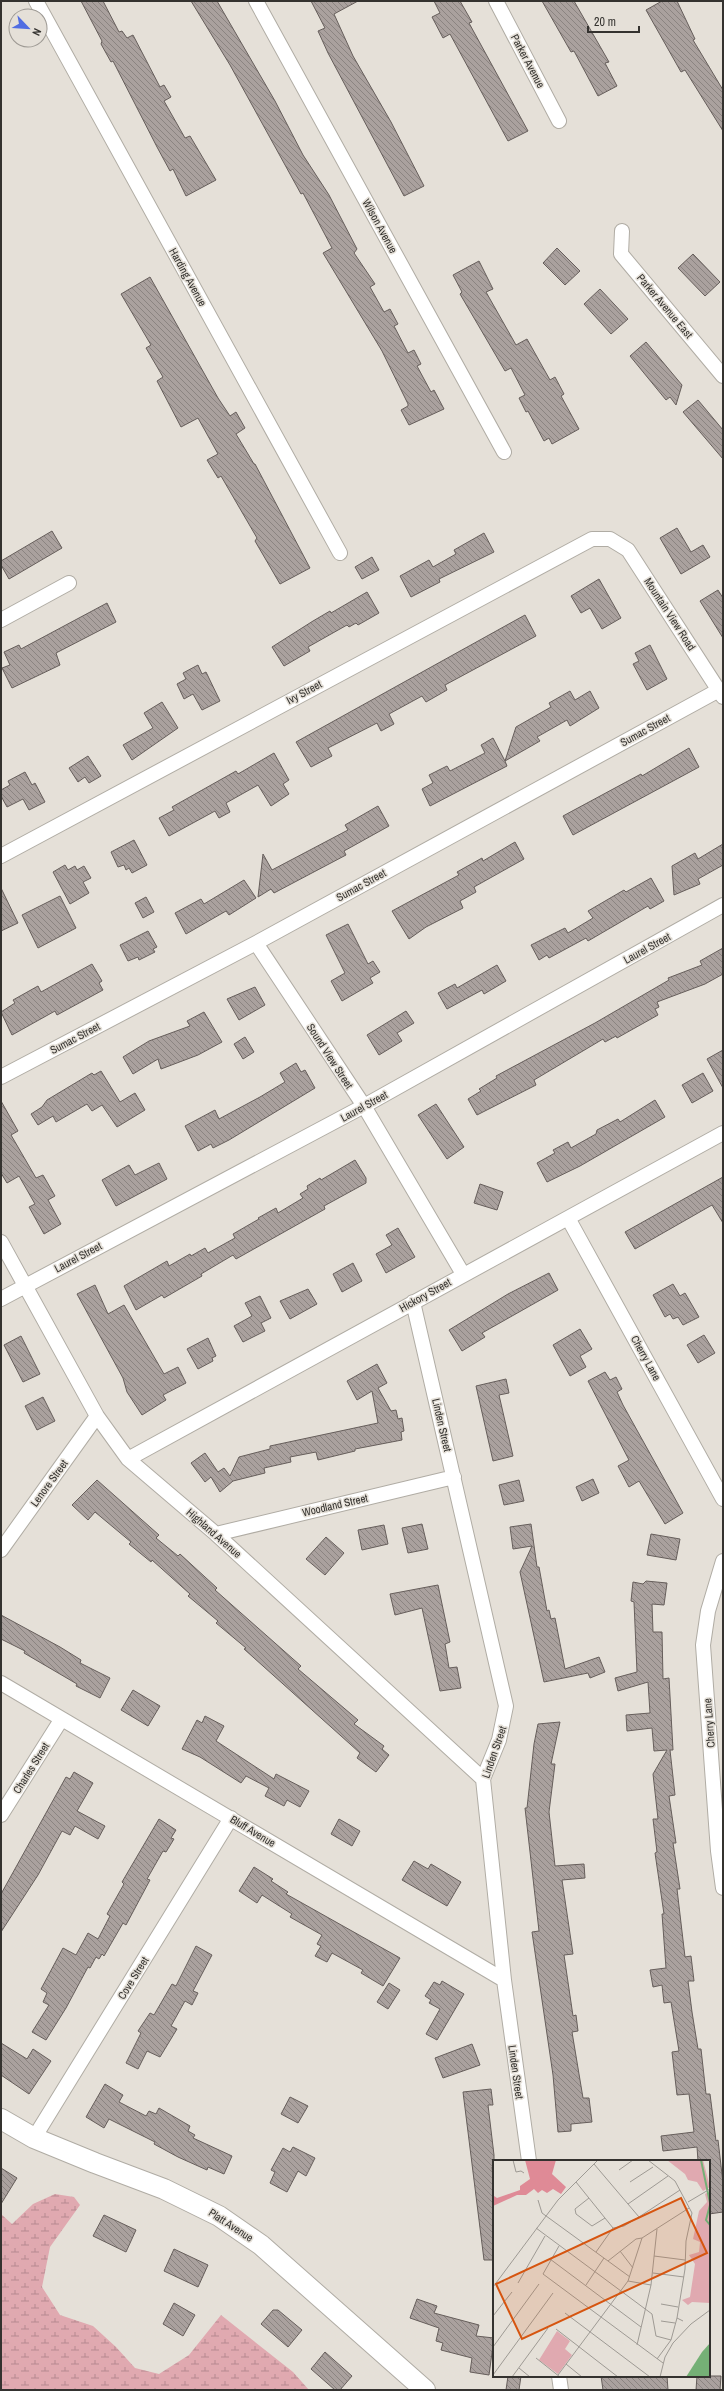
<svg xmlns="http://www.w3.org/2000/svg" width="724" height="2391" font-family="'Archivo Narrow',sans-serif">
	<style>
		.wetland { fill: url(#wetland-marsh) }
		.building { fill: url(#building-back-hatch); stroke: #665e5b }
		.lines { fill: none; stroke-linecap: round; stroke-linejoin: round }
		.minor-casing { stroke: #b0aca4; stroke-width: 16 }
		.secondary-casing { stroke: #b0aca4; stroke-width: 22 }
		.minor { stroke: #fff; stroke-width: 14 }
		.secondary { stroke: #fff; stroke-width: 20 }
		.labels { text-anchor: middle; stroke-width: 3; stroke-linejoin: round; paint-order: stroke }
		.street-label { font-size: 11px; fill: #34322f; stroke: #e5e0d8 }
		.inset-river { fill: none; stroke: #75b076; stroke-width: 2 }
		.inset-road { fill: none; stroke: #9e9a94; stroke-width: 1 }
		.view { fill: #d65510; fill-opacity: 0.15; stroke: #d65510; stroke-width: 2 }
		.inset-edge { fill: none; stroke: #34322f; stroke-width: 2 }
	</style>
	<defs>
		<pattern id="wetland-marsh" width="20" height="14" patternUnits="userSpaceOnUse"><rect width="20" height="14" fill="#e0a9b0"/><path d="M1 5h8M5 5V1M11 12h8M15 12V8" fill="none" stroke="#b68a90"/></pattern>
		<pattern id="building-back-hatch" width="6" height="6" patternUnits="userSpaceOnUse"><rect width="6" height="6" fill="#aaa19e"/><path d="M-1 5l2 2M0 0l6 6M5-1l2 2" fill="none" stroke="#8b8481"/></pattern>
	</defs>
	<rect width="100%" height="100%" fill="#e5e0d8"/>
	<path class="wetland" d="M55,2194L74,2197L80,2205L50,2247L42,2287L60,2315L93,2326L116,2347L135,2368L159,2374L189,2355L221,2315L293,2372L309,2390H1V2214L12,2224L33,2204Z"/>
	<path class="building" d="M81,1H103L119,32L122,31L127,38L133,35L160,87L164,85L171,97L164,101L185,138L190,136L216,180L186,196L173,169L170,171L157,147L113,61L111,62L101,44L102,41Z
		M191,1H217L275,101L303,155L329,195L357,249L354,253L375,284L370,287L384,312L390,309L398,324L394,326L408,353L414,350L421,364L417,366L431,392L434,390L444,409L409,425L401,410L408,406V404L382,351L323,253L332,248L303,193L301,194L230,65Z
		M311,1H358L334,14L353,56L391,122L424,186L404,196L328,53L318,31L325,28Z
		M434,1H460L472,22L469,23L528,131L508,141L450,34L443,38L432,17L440,13Z
		M542,1H574L609,62L605,63L617,86L598,96L574,51L571,52Z
		M662,1H677L695,39L693,40L723,90V131L685,70L681,72L646,10Z
		M557,248L580,271L565,285L543,263Z
		M693,254L720,282L705,296L678,268Z
		M479,261L493,289L486,292L516,345L527,339L550,380L555,377L564,394L561,396L579,429L552,444L549,438L544,441L528,411L526,412L519,398L525,395L511,368L505,371L460,294L462,292L453,275Z
		M150,277L218,398L230,416L236,412L245,428L236,434L254,464H255L310,568L280,584L255,541L257,538L221,476L218,478L207,460L218,454L198,418L181,427L157,381L163,377L146,348L151,345L121,294Z
		M600,289L628,319L611,334L584,304Z
		M646,342L682,385L676,405L670,397L666,400L630,356Z
		M698,400L723,430V459L683,412Z
		M677,528L691,552L703,545L710,557L681,574L660,538Z
		M52,531L62,548L9,579L1,565V561Z
		M484,533L494,552L439,579L440,582L411,597L400,576L429,560L433,567L456,554L454,550Z
		M372,557L379,570L362,579L355,567Z
		M599,579L621,618L602,629L590,608L581,613L571,596Z
		M718,590L723,598V638L700,601Z
		M367,592L379,613L358,625L356,623L349,627L347,625L308,647L310,651L284,666L272,647L313,621L330,611L331,613Z
		M107,603L116,622L56,653L60,665L12,688L2,668L10,665L4,652L19,645L21,649Z
		M525,615L536,636L445,685L447,690L426,702L422,696L389,714L394,724L381,731L377,723L328,748L332,756L311,767L296,742Z
		M650,645L667,679L647,690L633,664L639,661L635,653Z
		M198,665L202,674L206,672L220,701L202,710L193,694L184,699L177,684L186,679L183,673Z
		M570,691L575,700L590,691L599,708L570,726L567,720L537,737L540,741L505,761L507,766L430,806L422,789L433,783L429,775L447,766L450,771L485,753L481,745L493,738L505,761L516,727L551,707L549,703Z
		M162,702L178,728L132,760L123,745L153,728L144,713Z
		M689,748L699,767L573,835L563,816L641,774L642,776Z
		M274,753L289,780L283,784L289,794L271,806L258,785L226,803L230,812L219,818L215,811L169,836L159,818L174,810L172,807L236,771L238,774Z
		M88,756L101,776L89,783L85,777L78,782L69,768Z
		M25,772L32,785L35,783L45,802L29,810L23,799L7,807L1,796V790L10,785L8,781Z
		M378,806L389,826L344,851L346,855L274,893L271,889L258,897L263,854L272,870L348,830L345,825Z
		M134,840L147,865L132,873L129,868L126,870L124,865L118,867L111,852Z
		M515,842L524,859L474,887L476,892L460,901L463,908L426,927L409,939L392,911L459,875L457,872L482,858L483,861Z
		M723,844V865L698,879L700,884L674,895L672,866L695,853L698,859Z
		M65,865L68,870L75,866L77,870L84,866L91,878L83,882L89,893L70,904L53,872Z
		M651,878L664,901L650,909L648,906L588,941L586,938L549,958L547,955L539,960L531,945L565,928L568,933L593,918L588,911L624,890L626,892Z
		M244,880L256,898L229,915L226,911L186,934L175,913L201,899L204,904Z
		M1,888L18,923L1,931Z
		M60,896L76,928L38,948L22,915Z
		M146,897L154,912L143,918L135,903Z
		M348,924L368,964L373,961L380,972L370,978L373,983L342,1001L331,981L345,973L326,935Z
		M148,931L157,947L153,949L155,952L139,960L138,957L128,961L120,945Z
		M723,948V974L705,984L657,1002L659,1007L655,1009L658,1015L617,1038L616,1036L605,1042L603,1039L534,1080L536,1085L477,1115L468,1099L481,1091L479,1089L497,1078L496,1076L595,1023L669,980L668,978L702,965L700,961Z
		M92,964L102,981L99,983L103,990L57,1015L55,1011L12,1035L1,1012L15,1003L13,1000L38,986L41,992Z
		M497,965L506,981L484,994L482,990L447,1009L438,993L455,984L457,988Z
		M255,987L265,1005L239,1020L227,999Z
		M406,1011L414,1023L397,1033L402,1041L379,1055L367,1035Z
		M204,1012L222,1042L198,1055L161,1069L158,1059L133,1074L123,1057L149,1041L190,1026L187,1021Z
		M245,1037L254,1052L243,1059L234,1044Z
		M723,1050V1088L707,1059Z
		M296,1063L301,1072L305,1070L315,1088L229,1140L213,1148L211,1144L198,1151L185,1126L215,1110L219,1119L260,1097L285,1082L280,1073Z
		M101,1071L120,1102L135,1093L145,1110L117,1127L102,1105L92,1111L87,1104L56,1122L53,1116L38,1125L31,1114L42,1107L47,1100L92,1073L94,1075Z
		M703,1073L713,1091L692,1103L682,1085Z
		M655,1100L665,1117L580,1166L547,1182L537,1163L555,1153L553,1150L568,1142L571,1148L596,1134L597,1130L618,1119L620,1122Z
		M1,1101L18,1131L11,1135L36,1178L43,1175L55,1196L48,1200L61,1224L44,1234L29,1207L35,1204L19,1176L7,1183L1,1173Z
		M436,1104L464,1147L447,1159L418,1115Z
		M355,1160L366,1178V1183L324,1206L325,1209L236,1259L233,1255L201,1274L202,1276L164,1298L162,1295L136,1310L124,1286L167,1261L169,1266L190,1254L191,1256L205,1248L208,1253L235,1238L233,1234L259,1219L258,1218L276,1208L278,1213L303,1198L300,1194L308,1189L307,1186L320,1178L321,1180Z
		M159,1163L167,1179L116,1206L102,1180L129,1165L135,1175Z
		M723,1177V1223L712,1205L635,1249L625,1232Z
		M480,1184L503,1192L497,1210L474,1203Z
		M398,1228L415,1257L386,1273L376,1254L392,1245L386,1235Z
		M353,1263L362,1281L342,1292L333,1274Z
		M549,1273L558,1290L482,1333L485,1337L462,1351L449,1330L508,1294Z
		M673,1284L680,1296L685,1293L699,1317L683,1325L678,1317L673,1319L670,1314L665,1317L653,1295Z
		M95,1285L108,1314L124,1305L164,1374L178,1367L186,1383L163,1395L166,1400L142,1415L127,1392L123,1378L77,1294Z
		M308,1289L317,1304L290,1319L280,1301Z
		M260,1296L271,1318L261,1323L265,1331L243,1342L234,1326L252,1316L245,1303Z
		M580,1329L592,1349L580,1356L586,1367L570,1376L553,1345Z
		M704,1335L715,1353L698,1363L687,1345Z
		M21,1336L40,1374L23,1382L4,1345Z
		M208,1338L216,1356L212,1358L213,1361L198,1369L187,1349Z
		M377,1364L387,1383L378,1388L391,1411L396,1410L398,1419L402,1418L404,1431L401,1432L402,1440L355,1449V1451L318,1460L316,1452L290,1457L291,1462L264,1468L265,1473L233,1481L220,1492L211,1477L205,1482L191,1463L205,1453L218,1472L224,1468L230,1476L239,1457L270,1449V1446L378,1423L372,1391L357,1400L347,1381Z
		M605,1372L610,1380L616,1377L622,1389L617,1392L623,1405L683,1513L665,1524L639,1481L629,1487L618,1466L629,1460L588,1381Z
		M506,1379L509,1393L499,1395L513,1456L493,1461L476,1386Z
		M43,1397L55,1421L37,1430L25,1406Z
		M593,1479L599,1493L582,1501L576,1487Z
		M97,1480L159,1535L156,1538L178,1556L180,1554L217,1588L215,1590L301,1666L298,1669L358,1720L354,1724L384,1746L382,1749L389,1755L376,1772L357,1758L360,1753L244,1649L246,1648L216,1623L218,1621L188,1596L190,1594L152,1560L151,1562L129,1544L131,1542L95,1512L88,1520L72,1505Z
		M519,1480L524,1501L504,1505L499,1485Z
		M422,1524L428,1549L408,1553L402,1528Z
		M531,1524L537,1567H539L547,1611L549,1610L551,1619L555,1618L565,1669L599,1657L605,1672L590,1678L588,1673L544,1682L520,1572L532,1546L513,1549L510,1527Z
		M384,1525L388,1544L362,1550L358,1530Z
		M651,1534L680,1539L676,1560L647,1555Z
		M326,1537L344,1553L325,1575L306,1559Z
		M646,1581L667,1583L664,1605L652,1604L653,1632H662L663,1679L669,1678L673,1750H670L675,1795L669,1796L676,1843H673L680,1889H677L685,1957L691,1956L694,1981H688L692,2012L698,2049H701L706,2094H710L716,2141L718,2140L723,2183V2212L709,2214V2161H698L697,2147L663,2151L661,2136L694,2132L689,2094L677,2095L672,2052L679,2051L671,2002L664,2003L662,1985L653,1987L650,1970L666,1968L662,1914H664L655,1853L657,1852L653,1819H658L653,1774L667,1750L654,1751L652,1728L627,1731L626,1715L650,1713L648,1682L618,1691L615,1678L637,1672L634,1602L631,1601L633,1582L643,1584Z
		M438,1585L450,1642L445,1644L449,1668L457,1667L461,1688L440,1691L422,1608L395,1615L390,1594Z
		M1,1615L60,1647L81,1660L80,1663L110,1678L100,1698L76,1686L77,1684L24,1653L25,1651L1,1639Z
		M133,1690L160,1706L148,1726L121,1710Z
		M205,1716L224,1726L216,1741L274,1779L276,1774L309,1791L300,1807L287,1800L284,1806L265,1796L269,1788L246,1776L241,1783L200,1757L182,1749L197,1720L202,1723Z
		M560,1722L551,1764H555L549,1812L555,1866L584,1864L585,1878L562,1880L573,1954L564,1955L573,2016L576,2015L578,2031L572,2032L583,2098H589L592,2122L571,2124V2131L558,2132L553,2075L532,1932L539,1931L525,1808H527L534,1744L538,1724Z
		M74,1772L93,1783L77,1811L105,1826L98,1839L75,1826L70,1835L62,1831L38,1875L1,1932V1894L66,1777L70,1779Z
		M159,1819L176,1830L171,1838L174,1839L166,1852L163,1851L147,1879L150,1880L126,1925L123,1923L104,1956L102,1954L99,1959L96,1957L90,1968L88,1967L66,2008L46,2040L32,2032L49,2005L43,2002L47,1993L41,1989L63,1948L76,1955L88,1933L98,1939L110,1916L107,1914L124,1884L122,1882Z
		M339,1819L360,1831L352,1846L331,1834Z
		M414,1861L428,1869L431,1864L461,1882L447,1906L402,1880Z
		M254,1867L273,1879L271,1881L288,1892L286,1894L400,1958L383,1986L361,1973L363,1970L332,1953L327,1962L315,1956L321,1946L317,1944L322,1935L290,1917L292,1914L262,1895L257,1903L239,1891Z
		M196,1946L212,1955L193,1991L198,1993L192,2005L185,2001L171,2026L177,2029L160,2057L147,2051L138,2069L126,2063L141,2033L138,2031L150,2013L154,2015L172,1984L176,1986Z
		M442,1981L464,1994L437,2040L426,2034L440,2009L429,2003L431,2000L425,1996L434,1982L440,1985Z
		M389,1983L400,1990L388,2009L377,2002Z
		M1,2043L27,2059L33,2049L51,2061L29,2094L1,2075Z
		M472,2044L480,2065L443,2078L435,2058Z
		M105,2084L123,2095L119,2102L146,2116L149,2111L156,2114L159,2108L190,2126L188,2131L195,2135L193,2138L232,2156L224,2174L208,2167L207,2170L178,2157L154,2144L155,2142L109,2119L104,2128L86,2117Z
		M491,2089L493,2105H488L494,2155V2166L492,2167L494,2185V2260H484L463,2092Z
		M290,2097L308,2106L298,2123L281,2114Z
		M293,2147L315,2158L306,2176L298,2171L287,2192L270,2183L275,2172L271,2170L283,2148L290,2152Z
		M1,2168L17,2178L1,2204Z
		M104,2215L136,2230L126,2252L93,2236Z
		M174,2249L208,2265L198,2287L164,2271Z
		M417,2299L437,2306L434,2313L479,2325L476,2336L494,2338L489,2375L470,2372L472,2358L441,2350L443,2343L436,2341L439,2328L410,2318Z
		M174,2303L195,2315L183,2336L163,2324Z
		M273,2310H278L302,2330L288,2347L261,2324Z
		M325,2352L352,2376L340,2390H335L311,2369Z
		M508,2376H521L519,2390H506Z
		M601,2376H667L668,2390H603Z
		M697,2376H721L720,2390H696Z"/>
	<g class="lines">
		<defs>
			<path id="minor" d="M36,1L340,553
				M256,1L504,452
				M496,1L559,121
				M622,231L621,254L723,376
				M1,620L69,583
				M1,856L592,539H610L628,550L723,697
				M256,943L364,1106L463,1274
				M1,1077L256,943L719,690
				M568,1218L723,1499
				M1,1242L97,1416L128,1459L216,1534L483,1779
				M1,1299L364,1106L723,905
				M413,1302L506,1706L499,1740L483,1779L504,1980L529,2161
				M128,1459L723,1133
				M216,1534L454,1477
				M1,1550L97,1416
				M723,1561L708,1611L703,1645L718,1851L723,1888
				M1,1683L504,1980
				M1,1815L61,1720
				M34,2138L231,1818
				M559,2376L561,2390"/>
			<path id="secondary" d="M1,2119L34,2138L95,2163L164,2189L219,2216L261,2245L425,2390"/>
		</defs>
		<use href="#minor" class="minor-casing"/>
		<use href="#secondary" class="secondary-casing"/>
		<use href="#minor" class="minor"/>
		<use href="#secondary" class="secondary"/>
	</g>
	<g class="labels">
		<g class="street-label">
			<text transform="translate(528 61) rotate(62)" y="4">Parker Avenue</text>
			<text transform="translate(380 226) rotate(61)" y="4">Wilson Avenue</text>
			<text transform="translate(188 277) rotate(61)" y="4">Harding Avenue</text>
			<text transform="translate(665 306) rotate(50)" y="4">Parker Avenue East</text>
			<text transform="translate(670 614) rotate(57)" y="4">Mountain View Road</text>
			<text transform="translate(304 692) rotate(-28)" y="4">Ivy Street</text>
			<text transform="translate(645 730) rotate(-29)" y="4">Sumac Street</text>
			<text transform="translate(361 885) rotate(-29)" y="4">Sumac Street</text>
			<text transform="translate(647 948) rotate(-29)" y="4">Laurel Street</text>
			<text transform="translate(75 1038) rotate(-28)" y="4">Sumac Street</text>
			<text transform="translate(330 1056) rotate(57)" y="4">Sound View Street</text>
			<text transform="translate(364 1106) rotate(-29)" y="4">Laurel Street</text>
			<text transform="translate(78 1257) rotate(-28)" y="4">Laurel Street</text>
			<text transform="translate(425 1295) rotate(-29)" y="4">Hickory Street</text>
			<text transform="translate(646 1358) rotate(61)" y="4">Cherry Lane</text>
			<text transform="translate(442 1425) rotate(77)" y="4">Linden Street</text>
			<text transform="translate(49 1483) rotate(-54)" y="4">Lenore Street</text>
			<text transform="translate(335 1505) rotate(-13)" y="4">Woodland Street</text>
			<text transform="translate(214 1533) rotate(41)" y="4">Highland Avenue</text>
			<text transform="translate(709 1723) rotate(-94)" y="4">Cherry Lane</text>
			<text transform="translate(494 1752) rotate(-71)" y="4">Linden Street</text>
			<text transform="translate(31 1768) rotate(-58)" y="4">Charles Street</text>
			<text transform="translate(253 1831) rotate(31)" y="4">Bluff Avenue</text>
			<text transform="translate(133 1978) rotate(-58)" y="4">Cove Street</text>
			<text transform="translate(516 2072) rotate(82)" y="4">Linden Street</text>
			<text transform="translate(231 2225) rotate(33)" y="4">Platt Avenue</text>
		</g>
	</g>
	<g transform="translate(493 2160)">
		<rect width="217" height="217" fill="#e5e0d8"/>
		<path d="M32,0H63L59,14L73,27L68,34L60,29L54,33L49,30L45,33L41,29L33,35H24L0,46V23L1,36L4,38L27,30V26L37,19Z" fill="#df8a96"/>
		<path d="M174,0H210L217,27L210,31L204,22L195,20L192,14ZM217,31V143L199,142L195,145L189,140L197,137L202,104L196,95L206,92L207,82L200,79L206,51L214,42L212,34Z" fill="#e0a9b0"/>
		<path d="M64,171L77,181L72,189L79,195L65,214L46,200Z" fill="#e0a9b0"/>
		<path d="M217,183V217H193L209,192Z" fill="#75b076"/>
		<path class="inset-river" d="M208,0L217,43M217,45L213,60L217,65"/>
		<path class="inset-road" d="M20,0L23,12L28,11L31,13M155,0L182,21L199,53L193,81L192,109L184,158L190,161M101,4L146,57M126,10L140,0M83,22L120,68M137,22L160,7M96,38L82,49L83,54L99,66L112,58M45,40L49,53L137,117M195,42L217,29M135,44L175,16M43,68L159,154L163,176L178,180M66,86L50,114L170,203M127,91L140,108M103,92L120,68L131,66L146,57L187,30M161,96L192,100M57,99L148,167M115,101L143,79L149,78L196,48M160,113L191,117M135,121L158,125M25,123L52,76M93,125L111,98M0,127L65,40L105,0M168,144L185,147M72,153L157,217M0,156L19,132M168,161L182,163M63,169L125,217M144,185L158,125L164,69M0,187L46,124M43,198L67,217M164,199L178,180L184,158M73,204L89,217M26,208L37,217M0,215L60,133M65,215L135,121L149,78M19,217L55,168M167,217L172,197L180,183L198,164L217,150"/>
		<path class="view" d="M188,38L214,93L29,179L3,124Z"/>
		<rect width="217" height="217" class="inset-edge"/>
	</g>
	<rect width="724" height="2391" fill="none" stroke="#34322f" stroke-width="4"/>
	<g transform="translate(28 28) rotate(115)"><circle r="19" fill="#e5e0d8" stroke="#9e9a94"/>
	<path d="M0-3L7 15L0 10L-7 15Z" fill="#516de2"/>
	<text y="-6" font-size="11" font-weight="bold" text-anchor="middle" fill="#34322f">N</text>
	</g>
	<path d="M588 26v6h51v-6" fill="none" stroke="#34322f" stroke-width="2"/>
	<text x="594" y="26" font-size="12" fill="#34322f" stroke="#e5e0d8" stroke-width="3" paint-order="stroke">20 m</text>
</svg>
